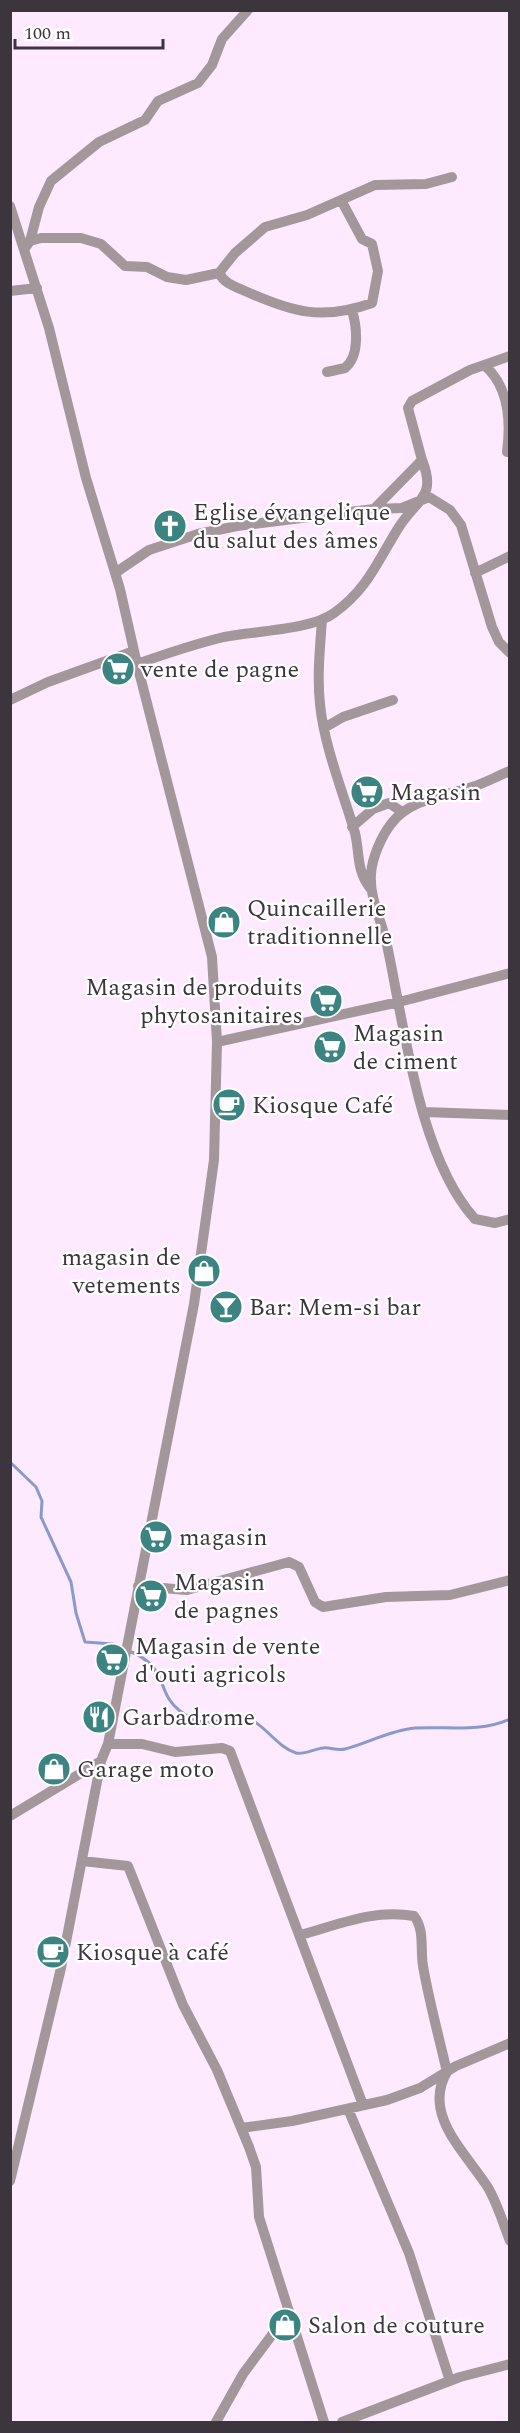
<svg xmlns="http://www.w3.org/2000/svg" width="520" height="2433" font-family="Spectral,serif">
	<style>
		.lines { fill: none; stroke-linecap: round; stroke-linejoin: round }
		.stream { stroke: #8a99cc; stroke-width: 3 }
		.minor { stroke: #a3979c; stroke-width: 10 }
		.labels { text-anchor: middle; stroke-width: 4.5; stroke-linejoin: round; paint-order: stroke }
		.poi-label { font-size: 24px; fill: #3d353d; stroke: #fff; text-anchor: start }
	</style>
	<rect width="100%" height="100%" fill="#feeaff"/>
	<g class="lines">
		<path class="stream" d="M10,1462L36,1487L42,1501L41,1517L71,1582L76,1613L85,1642L113,1644L123,1648
			M129,1651C170,1667 155,1692 180,1711C213,1737 221,1711 244,1717C265,1723 275,1746 296,1753C304,1755 314,1749 323,1748C330,1747 337,1751 345,1749C368,1743 391,1730 415,1728C448,1726 478,1733 510,1719"/>
		<path class="minor" d="M10,206L49,328L86,478L120,589L137,664L212,957L217,1042L214,1160L194,1304L108,1744L101,1761L61,1968L10,2181
			M30,241L39,207L51,181L99,142L145,120L158,101L198,83L212,65L222,39L248,10
			M25,248L30,241L41,238H81L101,244L125,266L147,267L167,277L186,280L219,273C225,284 234,286 245,291C292,312 322,321 372,303L378,271L372,244L362,239L341,200
			M219,273L235,253L265,227L307,215L375,185L426,184L452,177
			M10,291L37,288
			M484,365C509,386 511,421 507,452H510
			M327,372L345,368C360,356 357,327 352,310
			M374,509L402,508L429,497L450,510L461,525L492,627L499,642L510,653
			M115,573L149,550L198,534L237,526L374,509L422,460L408,408L412,401L470,370L510,356
			M475,573L510,556
			M322,620C320,647 317,677 320,704C324,746 343,792 355,833C360,854 356,871 371,889
			M137,664C165,654 195,644 224,637C253,631 312,630 334,613C368,589 378,560 399,527C417,499 437,497 422,460
			M10,700L48,682L134,651
			M324,728L343,717L393,700
			M510,771C497,776 485,783 472,787C445,796 409,799 391,824C381,837 372,858 371,874C369,897 382,922 387,945C404,1024 419,1158 475,1219L495,1223L510,1219
			M352,827L373,809L389,803L402,812
			M217,1042L399,1002L510,973
			M424,1112L510,1115
			M138,1586L187,1590L289,1562L299,1567L315,1602L323,1607L386,1597L450,1595L510,1580
			M108,1744H142L175,1752L222,1748L230,1751L363,2105
			M10,1816L101,1761
			M82,1861L128,1866L183,2005L217,2070L249,2147L256,2167L259,2217L324,2422
			M301,1935C340,1924 374,1909 414,1916C425,1930 420,1948 423,1966C429,2001 439,2037 447,2072C422,2114 465,2152 487,2186C497,2202 503,2223 510,2241
			M348,2109L409,2253L450,2381
			M241,2128L292,2121L387,2100L420,2088L456,2066L510,2043
			M216,2422L243,2374L289,2312
			M342,2422L460,2377L510,2364"/>
	</g>
	<defs>
		<symbol id="church-disc" viewBox="-11 -11 22 22"><circle r="9.5" fill="#3c8481" stroke="#fff"/><path d="M-1.2-6h2.4v3.5h3.3v2.4h-3.3V6h-2.4V-.1h-3.3v-2.4h3.3Z" fill="#fff"/></symbol>
		<symbol id="supermarket-disc" viewBox="-11 -11 22 22"><circle r="9.5" fill="#3c8481" stroke="#fff"/><path d="M-6-5.5h2.5l.6 2H6L4.5 2H-2.5L-4.4-4H-6ZM-1.5 3.2a1.3 1.3 0 1 0 .1 0ZM3 3.2a1.3 1.3 0 1 0 .1 0Z" fill="#fff"/></symbol>
		<symbol id="shop-disc" viewBox="-11 -11 22 22"><circle r="9.5" fill="#3c8481" stroke="#fff"/><path d="M-5-2.5h2.3a2.7 3.5 0 0 1 5.4 0H5L5.5 6h-11ZM-1.5-2.5h3a1.5 2.3 0 0 0-3 0Z" fill="#fff"/></symbol>
		<symbol id="cafe-disc" viewBox="-11 -11 22 22"><circle r="9.5" fill="#3c8481" stroke="#fff"/><path d="M-5.5-4.5H6V0H3Q3 3.5 0 3.5H-2.5Q-5.5 3.5-5.5 0ZM3-3.2v2h1.7v-2ZM-6 4.5H4V6H-6Z" fill="#fff"/></symbol>
		<symbol id="bar-disc" viewBox="-11 -11 22 22"><circle r="9.5" fill="#3c8481" stroke="#fff"/><path d="M-6-5H6L.8 .8V4.5H3.5V6h-7V4.5H-.8V.8Z" fill="#fff"/></symbol>
		<symbol id="restaurant-disc" viewBox="-11 -11 22 22"><circle r="9.5" fill="#3c8481" stroke="#fff"/><path d="M-5-6h1v4h1v-4h1v4h1v-4h1v5L-1.5 .5V6h-2V.5L-5-1ZM5-6V6H3V1.5H1.5Q1.5-4 5-6Z" fill="#fff"/></symbol>
	</defs>
	<g fill-rule="evenodd">
		<use href="#church-disc" x="151" y="507" width="38" height="38"/>
		<use href="#supermarket-disc" x="99" y="650" width="38" height="38"/>
		<use href="#supermarket-disc" x="348" y="773" width="38" height="38"/>
		<use href="#shop-disc" x="205" y="903" width="38" height="38"/>
		<use href="#supermarket-disc" x="307" y="982" width="38" height="38"/>
		<use href="#supermarket-disc" x="311" y="1028" width="38" height="38"/>
		<use href="#cafe-disc" x="210" y="1086" width="38" height="38"/>
		<use href="#shop-disc" x="185" y="1252" width="38" height="38"/>
		<use href="#bar-disc" x="207" y="1288" width="38" height="38"/>
		<use href="#supermarket-disc" x="137" y="1518" width="38" height="38"/>
		<use href="#supermarket-disc" x="132" y="1577" width="38" height="38"/>
		<use href="#supermarket-disc" x="93" y="1641" width="38" height="38"/>
		<use href="#restaurant-disc" x="80" y="1698" width="38" height="38"/>
		<use href="#shop-disc" x="35" y="1750" width="38" height="38"/>
		<use href="#cafe-disc" x="34" y="1933" width="38" height="38"/>
		<use href="#shop-disc" x="266" y="2306" width="38" height="38"/>
	</g>
	<g class="labels">
		<g class="poi-label">
			<text x="193" y="520">Eglise évangelique<tspan x="193" dy="28">du salut des âmes</tspan></text>
			<text x="141" y="677">vente de pagne</text>
			<text x="390" y="800">Magasin</text>
			<text x="247" y="916">Quincaillerie<tspan x="247" dy="28">traditionnelle</tspan></text>
			<text x="303" y="995" text-anchor="end">Magasin de produits<tspan x="303" dy="28">phytosanitaires</tspan></text>
			<text x="353" y="1041">Magasin<tspan x="353" dy="28">de ciment</tspan></text>
			<text x="252" y="1113">Kiosque Café</text>
			<text x="181" y="1265" text-anchor="end">magasin de<tspan x="181" dy="28">vetements</tspan></text>
			<text x="249" y="1315">Bar: Mem-si bar</text>
			<text x="179" y="1545">magasin</text>
			<text x="174" y="1590">Magasin<tspan x="174" dy="28">de pagnes</tspan></text>
			<text x="135" y="1654">Magasin de vente<tspan x="135" dy="28">d'outi agricols</tspan></text>
			<text x="122" y="1725">Garbadrome</text>
			<text x="77" y="1777">Garage moto</text>
			<text x="76" y="1960">Kiosque à café</text>
			<text x="308" y="2333">Salon de couture</text>
		</g>
	</g>
	<rect width="520" height="2433" fill="none" stroke="#3d353d" stroke-width="24"/>
	<path d="M15 39v9h148v-9" fill="none" stroke="#3d353d" stroke-width="3"/>
	<text x="24" y="39" font-size="18" fill="#3d353d" stroke="#ffffff" stroke-width="4.5" paint-order="stroke">100 m</text>
</svg>
